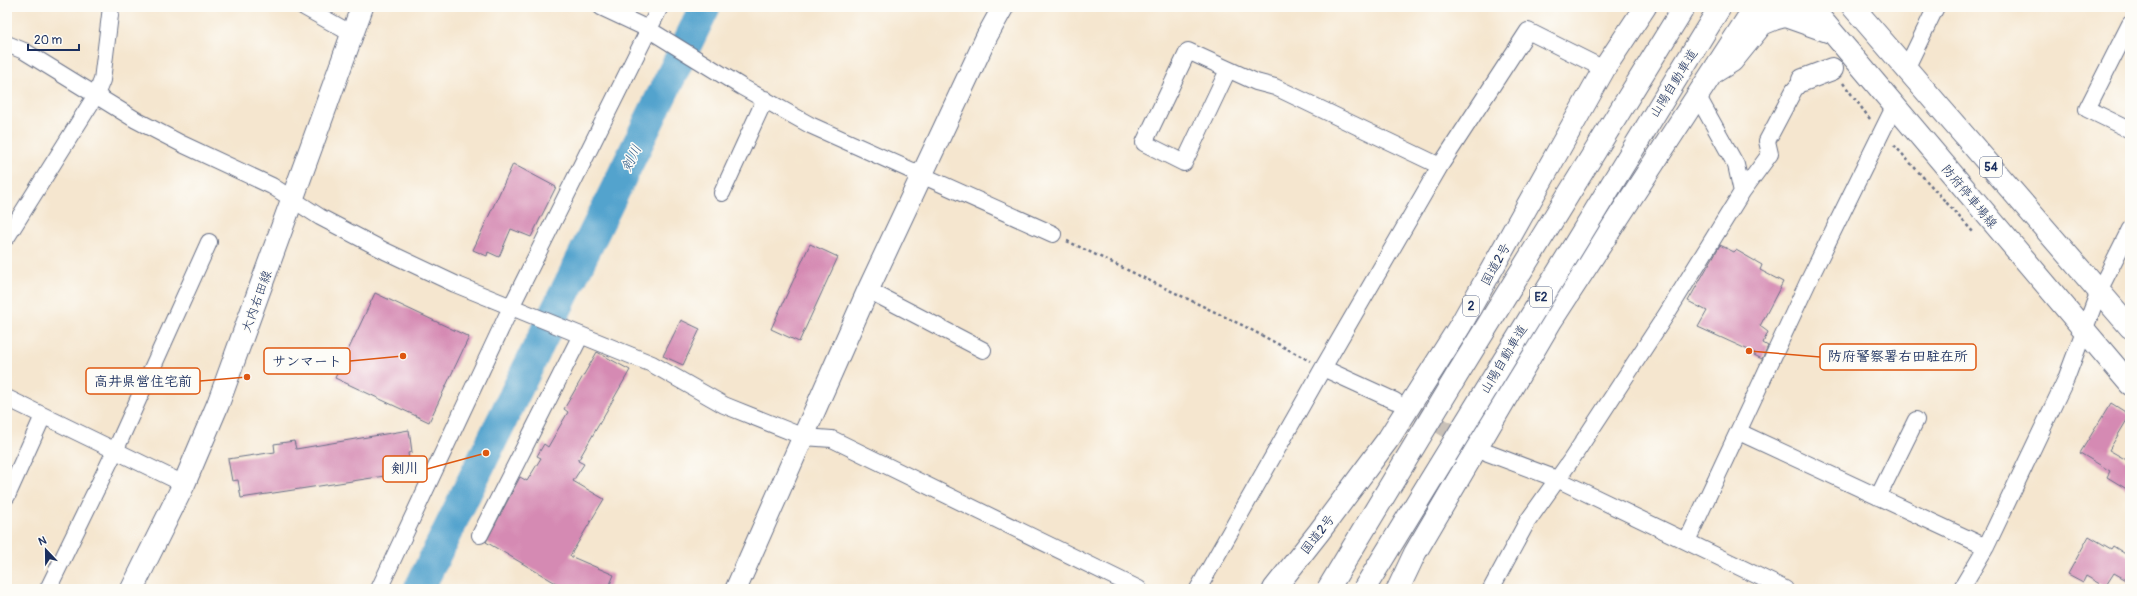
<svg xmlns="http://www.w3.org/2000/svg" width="2137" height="596" font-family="Pangolin,'Klee One',sans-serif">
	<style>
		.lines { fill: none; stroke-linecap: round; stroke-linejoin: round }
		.river { stroke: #53a3cd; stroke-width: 31 }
		.building { fill: #d58ab3 }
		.minor-tunnel { stroke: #c9c1b8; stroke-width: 16; stroke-dasharray: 16 8; stroke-linecap: butt }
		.minor-casing { stroke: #676f86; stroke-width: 18 }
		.tertiary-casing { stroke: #676f86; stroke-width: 23 }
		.secondary-casing { stroke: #676f86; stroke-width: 24 }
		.primary-casing { stroke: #676f86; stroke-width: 24 }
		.trunk-casing { stroke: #676f86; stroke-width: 24 }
		.path { stroke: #676f86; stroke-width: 2.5; stroke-dasharray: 3 3; stroke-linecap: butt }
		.minor { stroke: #fff; stroke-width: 16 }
		.tertiary { stroke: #fff; stroke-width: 21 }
		.secondary { stroke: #fff; stroke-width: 22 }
		.primary { stroke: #fff; stroke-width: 22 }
		.trunk { stroke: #fff; stroke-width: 22 }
		.motorway-bridge-casing { stroke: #676f86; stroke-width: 24; stroke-linecap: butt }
		.motorway-bridge { stroke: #fff; stroke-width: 22 }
		.labels { text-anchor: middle; stroke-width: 3; stroke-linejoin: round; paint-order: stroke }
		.shield { fill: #fdfcf7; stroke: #5f6c8c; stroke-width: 1 }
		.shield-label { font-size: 12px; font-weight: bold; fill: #1b2f5e }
		.street-label { font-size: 13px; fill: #1b2f5e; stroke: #fdfcf7 }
		.water-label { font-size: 14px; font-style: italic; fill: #315d8a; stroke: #fdfcf7 }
		.leader { fill: none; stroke: #de5710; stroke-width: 1.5 }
		.callout-dot { fill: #de5710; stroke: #fdfcf7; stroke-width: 1.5 }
		.callout { fill: #fdfcf7; stroke: #de5710; stroke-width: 1.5 }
		.callout-label { font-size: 14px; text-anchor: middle; font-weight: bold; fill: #1b2f5e }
	</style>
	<rect width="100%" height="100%" fill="#fdfcf7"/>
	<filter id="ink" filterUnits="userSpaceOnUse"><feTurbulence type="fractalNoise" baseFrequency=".025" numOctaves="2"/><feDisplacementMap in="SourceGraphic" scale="8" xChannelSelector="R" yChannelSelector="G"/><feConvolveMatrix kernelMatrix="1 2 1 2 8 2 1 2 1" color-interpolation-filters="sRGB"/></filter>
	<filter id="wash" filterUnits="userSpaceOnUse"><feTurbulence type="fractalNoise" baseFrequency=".012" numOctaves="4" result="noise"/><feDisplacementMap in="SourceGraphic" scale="16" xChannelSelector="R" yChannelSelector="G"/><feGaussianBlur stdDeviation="0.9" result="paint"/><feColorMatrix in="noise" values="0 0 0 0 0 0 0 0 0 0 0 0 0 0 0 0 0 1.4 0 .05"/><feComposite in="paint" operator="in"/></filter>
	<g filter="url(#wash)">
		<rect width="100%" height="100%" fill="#f5e6cf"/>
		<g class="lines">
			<path class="river" d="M419,589L705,7"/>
		</g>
		<g id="blocks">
			<path class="building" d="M513,164L556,187L531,237L511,229L499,257L488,252L487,256L473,250Z
				M810,244L838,257L799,342L771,329Z
				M1720,245L1734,252L1736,250L1762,265L1760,270L1783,282L1760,326L1768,332L1763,343L1768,346L1762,359L1754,355L1755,353L1698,327L1707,311L1688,301Z
				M375,293L469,337L429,422L335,378Z
				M681,320L700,329L683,365L663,356Z
				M597,352L630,370L578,461L584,464L573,481L604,499L570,556L614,575L608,589H566L486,542L520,477L527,481L541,458L537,456L544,444L548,447L568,412L564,409Z
				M2111,403L2130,415L2109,450L2130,462V491L2107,477L2110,471L2080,453Z
				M409,430L412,452L408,453L411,472L241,498L238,480L232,481L228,459L275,452L274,444L294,441L296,449Z
				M2089,536L2111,549L2113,546L2130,557V582L2114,573L2105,587L2086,576L2083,582L2068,574Z"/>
		</g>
	</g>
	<g filter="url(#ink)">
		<use href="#blocks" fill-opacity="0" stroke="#676f86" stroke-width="1"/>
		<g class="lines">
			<path class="minor-tunnel" d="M1398,402L1467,441"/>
			<defs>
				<path id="minor" d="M304,7L352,34
					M601,7L648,29L742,87L810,125L1053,234
					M2130,24L2087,109L2130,130
					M7,44L24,51L136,120L182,144L272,186L320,217L385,251L455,284L652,364L724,405L804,437L832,439L1139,589
					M1906,69L1936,7
					M1228,70L1184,163L1144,143L1188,51L1256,82L1275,87L1440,166
					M1697,95L1736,165L1742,192
					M722,193L765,99
					M7,237L96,95L102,80L111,7
					M868,290L983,350
					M1323,368L1395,401
					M7,398L184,484
					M1739,432L1986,547
					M1488,453L1557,479L1785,589
					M7,496L43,416
					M1878,497L1916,420
					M480,535L581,335
					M1687,541L1808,282L1894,107
					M48,589L115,451L209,242
					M379,589L511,307L660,7
					M1198,589L1323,368L1440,166L1528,31L1604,69
					M1491,589L1527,522L1571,460L1666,315L1742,192L1770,154L1767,141L1794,90L1803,80
					M1961,589L1986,547L2066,379L2099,291L2130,229"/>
				<path id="tertiary" d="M736,589L868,290L987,36L1003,7"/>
				<path id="secondary" d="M1803,80L1832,69
					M132,589L184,484L218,404L362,7"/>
				<path id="primary" d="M1811,7L2130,384
					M1853,7L2130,327
					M1714,72L1732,61L1762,24L1774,19L1785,16L1833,33"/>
				<path id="trunk" d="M1274,589L1319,532L1389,438L1460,326L1604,69L1645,7
					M1398,589L1415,553L1551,321L1755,7"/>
			</defs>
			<use href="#minor" class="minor-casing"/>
			<use href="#tertiary" class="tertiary-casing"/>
			<use href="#secondary" class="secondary-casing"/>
			<use href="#primary" class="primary-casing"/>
			<use href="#trunk" class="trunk-casing"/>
			<path class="path" d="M1843,83L1870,119
				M1894,145L1974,233
				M1067,241L1244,326L1310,361"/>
			<use href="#minor" class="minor"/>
			<use href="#tertiary" class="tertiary"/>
			<use href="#secondary" class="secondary"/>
			<use href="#primary" class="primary"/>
			<use href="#trunk" class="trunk"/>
			<defs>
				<path id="motorway-bridge" d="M1328,589L1457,375L1684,7
					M1364,589L1720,7"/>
			</defs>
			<use href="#motorway-bridge" class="motorway-bridge-casing"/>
			<use href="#motorway-bridge" class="motorway-bridge"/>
		</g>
	</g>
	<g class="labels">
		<g class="shield">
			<rect x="1980" y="157" width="22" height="20" rx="3"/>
			<rect x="1530" y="287" width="22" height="20" rx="3"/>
			<rect x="1463" y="296" width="16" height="20" rx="3"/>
		</g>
		<g class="shield-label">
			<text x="1991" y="171">54</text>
			<text x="1541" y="301">E2</text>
			<text x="1471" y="310">2</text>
		</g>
		<g class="street-label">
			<text transform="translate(1673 83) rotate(-58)" y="5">山陽自動車道</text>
			<text transform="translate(1970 196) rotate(50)" y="5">防府停車場線</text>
			<text transform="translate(1495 264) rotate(-61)" y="5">国道2号</text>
			<text transform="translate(256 301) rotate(-70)" y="5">大内右田線</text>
			<text transform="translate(1503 359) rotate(-59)" y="5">山陽自動車道</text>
			<text transform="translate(1317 534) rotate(-52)" y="5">国道2号</text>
		</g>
		<g class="water-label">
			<text transform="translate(631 158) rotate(-64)" y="5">剣川</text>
		</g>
	</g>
	<path class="leader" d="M1749 351L1820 357M403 356L350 361M247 377L200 381M486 453L427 469"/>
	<g class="callout-dot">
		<circle cx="1749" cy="351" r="4"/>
		<circle cx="403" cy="356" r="4"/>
		<circle cx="247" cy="377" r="4"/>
		<circle cx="486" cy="453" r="4"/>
	</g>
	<g class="callout">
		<rect x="1820" y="344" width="156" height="26" rx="4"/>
		<rect x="264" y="348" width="86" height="26" rx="4"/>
		<rect x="86" y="368" width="114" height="26" rx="4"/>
		<rect x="383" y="456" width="44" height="26" rx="4"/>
	</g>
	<g class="callout-label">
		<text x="1898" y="361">防府警察署右田駐在所</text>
		<text x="307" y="366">サンマート</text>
		<text x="143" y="386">高井県営住宅前</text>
		<text x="405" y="473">剣川</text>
	</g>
	<rect width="2137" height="596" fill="none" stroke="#fdfcf7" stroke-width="24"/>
	<g transform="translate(46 550) rotate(338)" stroke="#fdfcf7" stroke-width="3" paint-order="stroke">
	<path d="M0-3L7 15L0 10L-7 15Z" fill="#1b2f5e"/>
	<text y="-6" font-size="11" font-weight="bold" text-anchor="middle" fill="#1b2f5e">N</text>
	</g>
	<path d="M28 44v6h51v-6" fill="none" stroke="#1b2f5e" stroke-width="2"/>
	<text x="34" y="44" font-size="12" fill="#1b2f5e" stroke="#fdfcf7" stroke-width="3" paint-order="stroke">20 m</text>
</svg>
